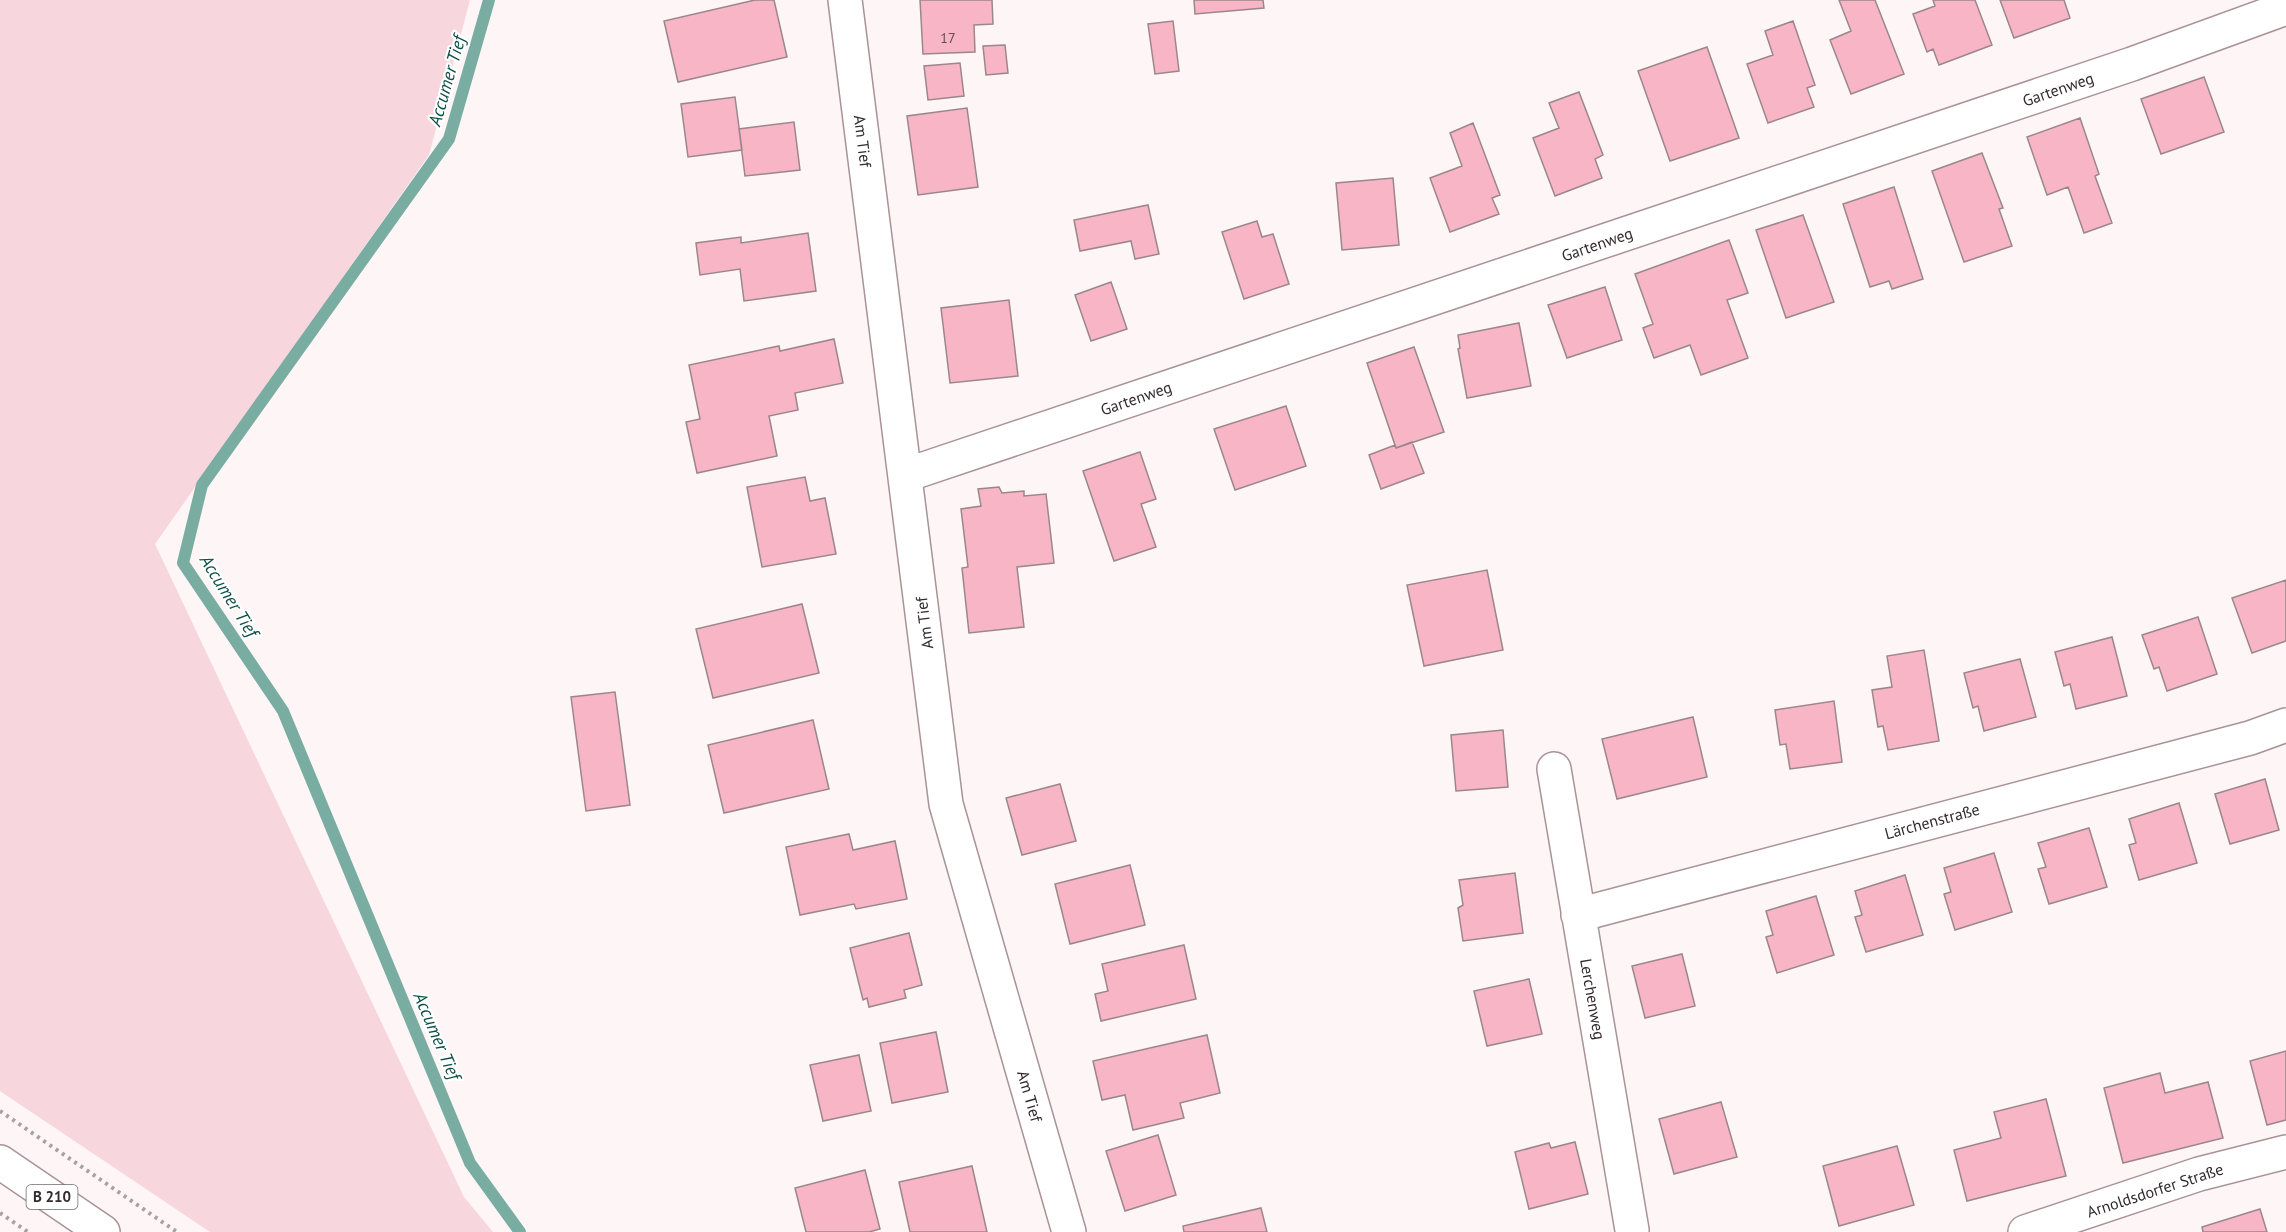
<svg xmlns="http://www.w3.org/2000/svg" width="2286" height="1232" font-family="'PT Sans',sans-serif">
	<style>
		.green { fill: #f8d6dd }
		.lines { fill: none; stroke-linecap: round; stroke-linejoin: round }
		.stream { stroke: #79ada2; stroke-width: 12 }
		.building { fill: #f8b5c5; stroke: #9b878b; stroke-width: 1.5 }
		.street-casing { stroke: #a89398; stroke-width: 36 }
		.primary-casing { stroke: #a89398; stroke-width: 36 }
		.path { stroke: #a9a0a2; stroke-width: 4; stroke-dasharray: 3 4.5; stroke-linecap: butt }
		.street { stroke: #fff; stroke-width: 33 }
		.primary { stroke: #fff; stroke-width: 33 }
		.labels { text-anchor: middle; stroke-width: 4.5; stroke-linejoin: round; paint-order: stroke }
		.number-label { font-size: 14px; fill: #644d52 }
		.shield { fill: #fff; stroke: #706a6b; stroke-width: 1.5 }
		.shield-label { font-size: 15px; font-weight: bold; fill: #322a2c }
		.street-label { font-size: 16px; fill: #322a2c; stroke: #fff }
		.water-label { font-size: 18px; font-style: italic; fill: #0b5045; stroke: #fff }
	</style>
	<rect width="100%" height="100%" fill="#fef5f7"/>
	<path class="green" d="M0,0H470L429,155L155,544L464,1197L493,1232H210L0,1091Z"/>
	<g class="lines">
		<path class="stream" d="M489,0L449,139L202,485L183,563L283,711L470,1163L520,1232"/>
	</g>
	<path class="building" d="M755,0H774L787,57L678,82L664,21Z
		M920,0H992L993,24L974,25L975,52L923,54Z
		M1194,0H1263L1264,8L1195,14Z
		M1839,0H1875L1904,74L1851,94L1830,40L1851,31Z
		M1933,0H1975L1992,45L1939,65L1933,49L1927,52L1913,14L1935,6Z
		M2000,0H2064L2070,18L2014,38Z
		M1173,21L1179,71L1155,74L1148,24Z
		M1793,21L1815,85L1807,88L1814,107L1768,123L1747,64L1773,55L1765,31Z
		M1005,45L1008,73L986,75L983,46Z
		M1707,47L1739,138L1670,161L1638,71Z
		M960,63L964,96L928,100L924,66Z
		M2204,77L2224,132L2161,154L2141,99Z
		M1579,92L1603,155L1595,159L1602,178L1555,196L1533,138L1559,128L1549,103Z
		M735,97L742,150L688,157L681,104Z
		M967,108L978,187L918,195L907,116Z
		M2080,118L2099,174L2095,176L2112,223L2084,233L2068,187L2047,195L2027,137Z
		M794,122L800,170L745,176L739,129Z
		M1473,123L1500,195L1492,198L1499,214L1450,232L1430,178L1462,166L1450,133Z
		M1982,153L2003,208L1999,209L2012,246L1964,262L1932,171Z
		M1393,178L1399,245L1342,250L1336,183Z
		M1894,187L1923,279L1892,289L1889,281L1870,287L1843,204Z
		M1148,205L1159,254L1135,259L1131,241L1080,251L1074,220Z
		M1803,215L1834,302L1786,318L1756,230Z
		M1257,221L1262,237L1273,234L1289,284L1244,299L1222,232Z
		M808,233L816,291L744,301L740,269L700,275L696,243L741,237V243Z
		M1729,240L1748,293L1727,300L1748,358L1701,375L1690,345L1654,358L1643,328L1653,324L1635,274Z
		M1111,282L1127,329L1091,341L1075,295Z
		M1605,287L1622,340L1567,358L1548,305Z
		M1009,300L1018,376L950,383L941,308Z
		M1519,323L1531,386L1467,398L1458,349L1460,348L1458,335Z
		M834,339L843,383L795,393L798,410L769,416L777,456L697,473L686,422L700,419L689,365L779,346L780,351Z
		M1414,347L1444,432L1396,448L1367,363Z
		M1286,406L1306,466L1235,490L1214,429Z
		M1412,442L1424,473L1381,489L1369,455L1395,445L1396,448Z
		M1140,452L1156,499L1141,504L1156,547L1114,561L1083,471Z
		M805,477L810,501L825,498L836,554L762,567L747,487Z
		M999,487L1002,493L1024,491V496L1046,494L1054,563L1017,567L1024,627L969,633L962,568L968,567L961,509L981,506L978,489Z
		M1487,570L1503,650L1424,666L1407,585Z
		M2286,580V641L2252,653L2232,598Z
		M802,604L819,673L713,698L696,629Z
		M2198,617L2217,674L2167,691L2159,667L2154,669L2142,635Z
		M2112,637L2127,696L2076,709L2070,684L2064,686L2055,652Z
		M1924,650L1939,741L1888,750L1883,726L1878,727L1872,690L1892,687L1887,656Z
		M2020,659L2036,717L1984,731L1978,706L1973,708L1964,673Z
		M615,692L630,805L586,811L571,697Z
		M1834,701L1842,762L1790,769L1786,744L1780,745L1775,710Z
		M1693,717L1707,777L1617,799L1602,739Z
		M813,720L829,789L724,813L708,745Z
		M1503,730L1508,787L1456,791L1451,735Z
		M2265,779L2279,830L2230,844L2215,794Z
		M1060,784L1076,841L1022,855L1006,798Z
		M2179,803L2197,863L2139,880L2129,845L2136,843L2129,819Z
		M2089,828L2107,887L2049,904L2038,869L2046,867L2038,843Z
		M849,834L853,850L895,841L907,899L856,909L854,904L800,915L786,847Z
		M1994,853L2012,912L1955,930L1944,894L1951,892L1944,868Z
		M1130,865L1145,925L1070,944L1055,884Z
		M1515,873L1523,933L1463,941L1458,908L1463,905L1459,880Z
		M1905,875L1923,935L1866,952L1855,917L1862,915L1855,891Z
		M1816,896L1834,955L1777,973L1766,937L1773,935L1766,911Z
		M909,933L922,985L904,990L906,998L869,1007L867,998L863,1000L850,948Z
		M1184,945L1196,999L1101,1021L1095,994L1108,991L1102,964Z
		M1682,954L1695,1006L1645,1018L1632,966Z
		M1529,979L1542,1034L1487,1046L1474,991Z
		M936,1032L948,1092L892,1103L880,1043Z
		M1207,1035L1220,1093L1180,1103L1184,1118L1133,1130L1125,1095L1102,1100L1093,1061Z
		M2286,1051V1120L2267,1125L2250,1061Z
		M859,1055L871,1111L823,1121L810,1065Z
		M2160,1073L2165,1093L2208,1082L2223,1138L2123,1163L2104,1088Z
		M2046,1099L2066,1176L1967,1201L1954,1150L2001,1138L1994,1112Z
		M1721,1102L1737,1157L1674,1174L1659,1119Z
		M1158,1135L1176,1195L1125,1211L1106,1151Z
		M1575,1142L1588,1194L1529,1209L1515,1152L1549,1143L1551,1148Z
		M1897,1146L1914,1205L1839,1226L1823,1166Z
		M972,1166L987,1232H910L899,1182Z
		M865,1170L880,1229L869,1232H806L795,1188Z
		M1261,1208L1267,1232H1184L1183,1226Z
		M2260,1209L2267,1232H2203L2202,1227Z"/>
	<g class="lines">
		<defs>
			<path id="street" d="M845,0L946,804L1069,1232
				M906,475L2132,64L2286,8
				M1554,769L1632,1230
				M1578,915L2250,738L2286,725
				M2025,1232L2199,1174L2286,1152"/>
			<path id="primary" d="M0,1162L103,1232"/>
		</defs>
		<use href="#street" class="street-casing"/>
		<use href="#primary" class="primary-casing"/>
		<path class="path" d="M0,1111L177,1232
			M0,1213L28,1232"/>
		<use href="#street" class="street"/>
		<use href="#primary" class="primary"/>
	</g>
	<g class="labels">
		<g class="number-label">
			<text x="948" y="43">17</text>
		</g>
		<rect class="shield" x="26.5" y="1185" width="51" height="24" rx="4.5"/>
		<g class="shield-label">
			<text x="52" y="1202">B 210</text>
		</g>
		<g class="street-label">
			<text transform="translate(2058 89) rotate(-19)" y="6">Gartenweg</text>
			<text transform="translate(863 141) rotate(83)" y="6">Am Tief</text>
			<text transform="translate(1597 244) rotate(-19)" y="6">Gartenweg</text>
			<text transform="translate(1136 398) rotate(-19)" y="6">Gartenweg</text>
			<text transform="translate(924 623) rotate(-97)" y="6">Am Tief</text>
			<text transform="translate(1932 821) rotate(-15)" y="6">Lärchenstraße</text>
			<text transform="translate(1593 999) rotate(80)" y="6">Lerchenweg</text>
			<text transform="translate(1030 1096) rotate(74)" y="6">Am Tief</text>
			<text transform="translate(2155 1190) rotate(-18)" y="6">Arnoldsdorfer Straße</text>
		</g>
		<g class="water-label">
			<text transform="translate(447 81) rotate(-74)" y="6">Accumer Tief</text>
			<text transform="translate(229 596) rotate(58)" y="6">Accumer Tief</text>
			<text transform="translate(437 1036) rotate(67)" y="6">Accumer Tief</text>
		</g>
	</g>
</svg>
